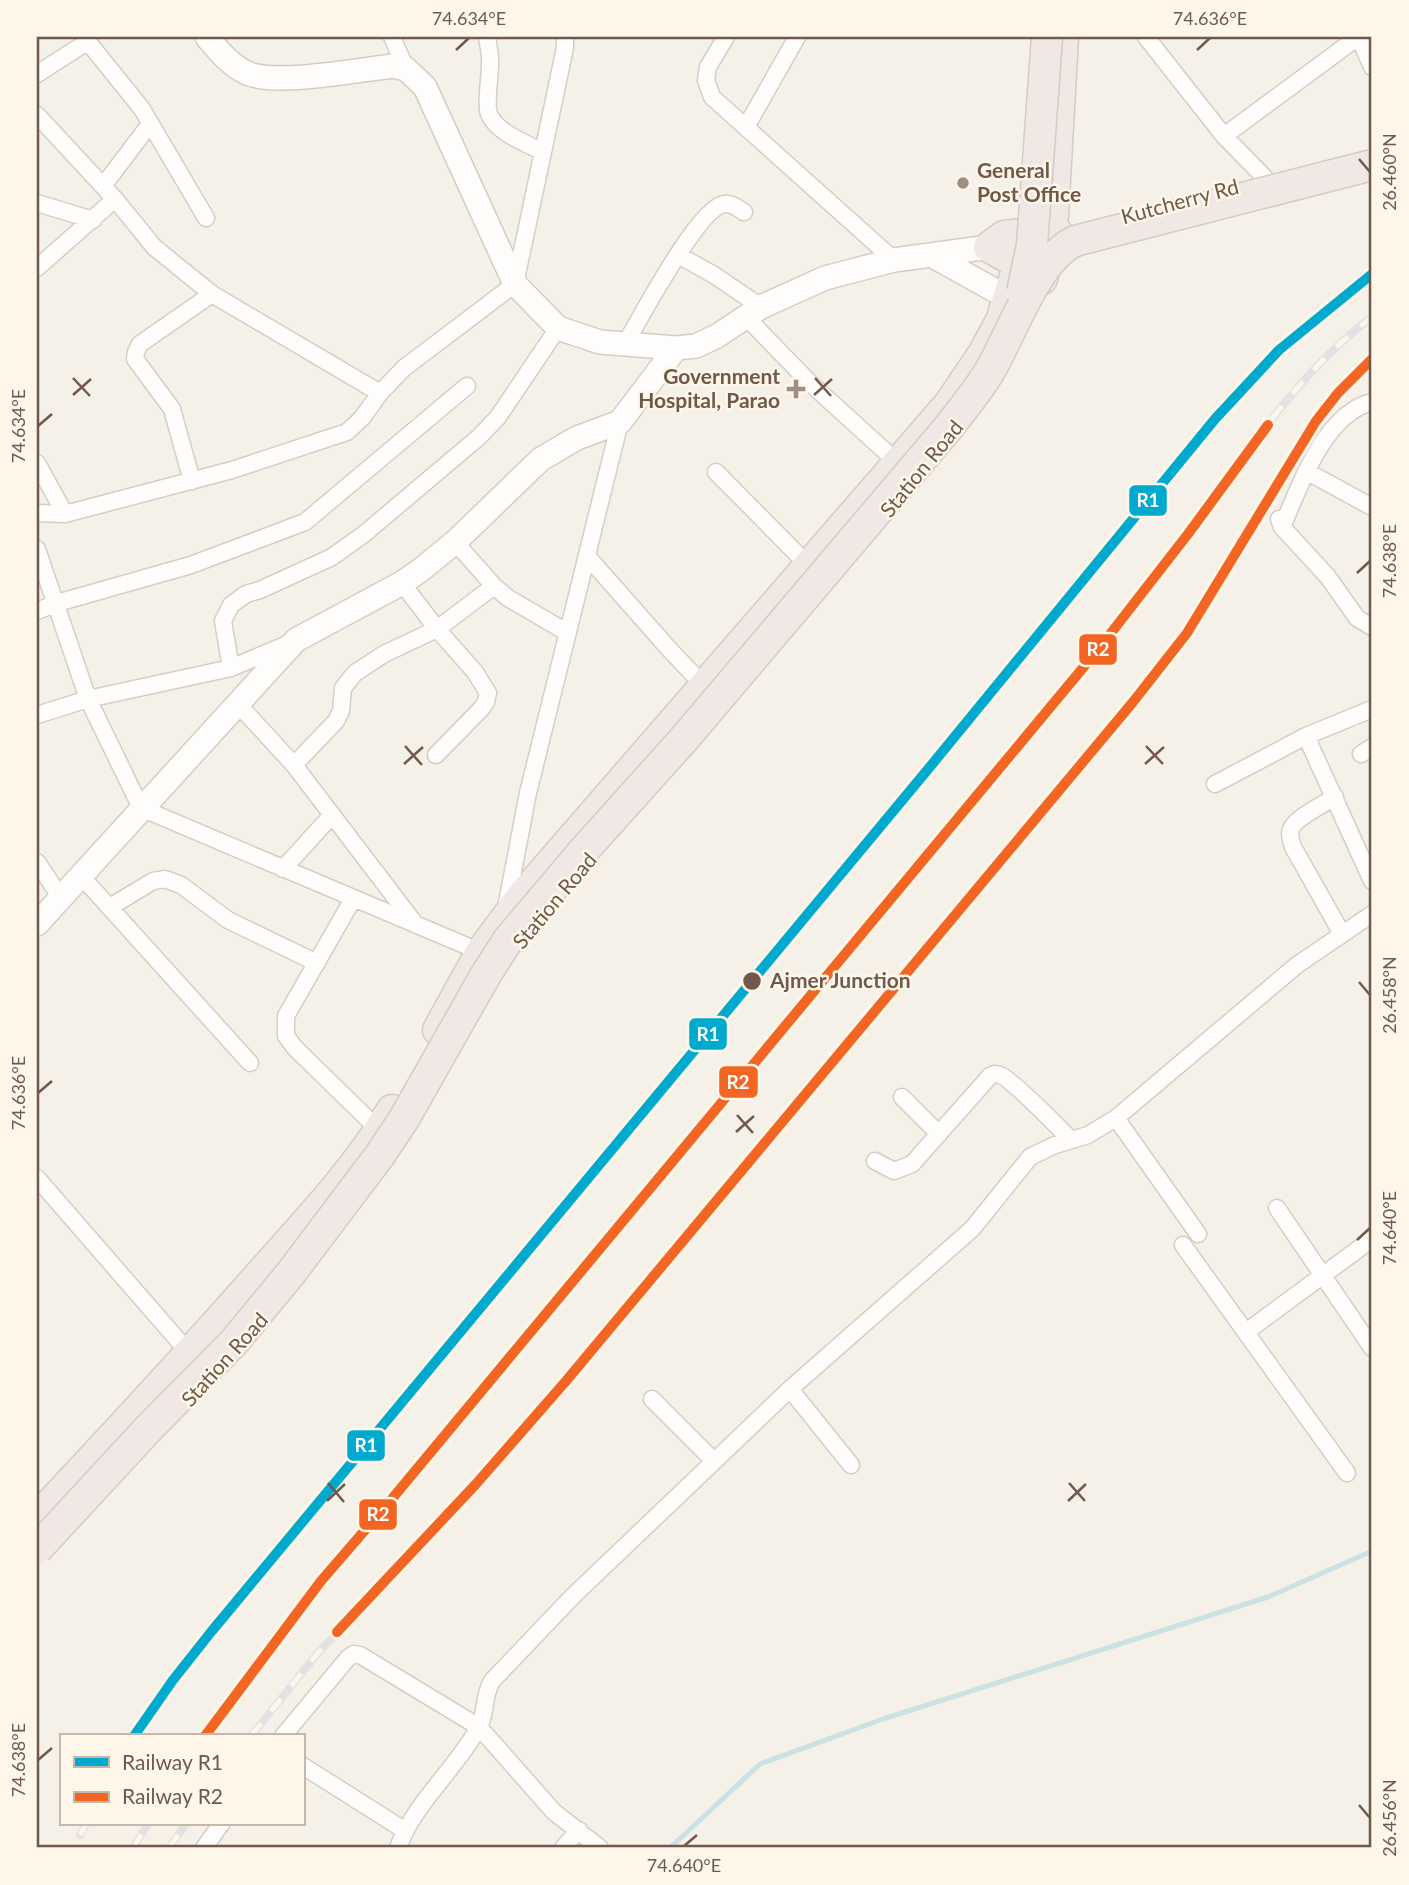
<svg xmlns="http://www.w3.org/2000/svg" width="1409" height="1885" font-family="Lato,sans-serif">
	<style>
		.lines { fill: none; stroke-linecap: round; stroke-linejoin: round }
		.stream { stroke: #cbe1e4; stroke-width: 5 }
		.street-casing { stroke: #d4cec6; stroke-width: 19 }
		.secondary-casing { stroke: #d4cdc5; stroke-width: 26 }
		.highway-casing { stroke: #d3ccc5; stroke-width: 33 }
		.street { stroke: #fefdfc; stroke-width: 16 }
		.secondary { stroke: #fefdfc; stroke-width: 23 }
		.highway { stroke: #efe8e4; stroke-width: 30 }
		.rail-casing { stroke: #e4e1e4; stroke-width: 8 }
		.rail { stroke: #fdf6e9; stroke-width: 5; stroke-dasharray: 16; stroke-linecap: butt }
		.highway-bridge-casing { stroke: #d3ccc5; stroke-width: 33; stroke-linecap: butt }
		.highway-bridge { stroke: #efe8e4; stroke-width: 30 }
		.rail-1-casing { stroke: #fdf6e9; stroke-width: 16 }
		.rail-2-casing { stroke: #fdf6e9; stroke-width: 16 }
		.rail-1 { stroke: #00a9ce; stroke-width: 10 }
		.rail-2 { stroke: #f26522; stroke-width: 10 }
		.ticks { fill: none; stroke: #70594b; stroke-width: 2.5 }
		.poi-dot { fill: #9f8e82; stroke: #fdf6e9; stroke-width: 2.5 }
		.stop-dot { fill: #70594b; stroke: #fdf6e9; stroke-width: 2.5 }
		.labels { text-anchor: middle; stroke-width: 5; stroke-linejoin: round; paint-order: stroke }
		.poi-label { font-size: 21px; font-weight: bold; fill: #70594b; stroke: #fdf6e9; text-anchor: start }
		.street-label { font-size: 21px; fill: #70594b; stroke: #fdf6e9 }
		.stop-label { font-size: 21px; font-weight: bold; fill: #70594b; stroke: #fdf6e9; text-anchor: start }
		.line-badge { stroke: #fdf6e9; stroke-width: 2.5 }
		.badge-label { font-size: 19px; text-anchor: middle; font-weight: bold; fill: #fff }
		.neatline { fill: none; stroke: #70594b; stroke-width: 2.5 }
		.ticks-label { font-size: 18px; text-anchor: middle; fill: #70594b }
	</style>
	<rect width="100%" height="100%" fill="#f5f1e8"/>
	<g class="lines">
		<path class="stream" d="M670,1848L760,1764L883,1719L1268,1597L1372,1551"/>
		<defs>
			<path id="street" d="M84,37L142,109L206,218
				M392,37L406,69
				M487,37C488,44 490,51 490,59C491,72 485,104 489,114C497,133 526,143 543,152
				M726,37L708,67L706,80L712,97L894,260
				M1146,37L1224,136L1265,178
				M1359,37L1372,67
				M37,74L87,42
				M37,115L115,199L154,247L212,294L380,393L404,368L515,284L565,48V37
				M746,127L797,37
				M1224,136L1358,37
				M103,186L150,124
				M37,203L93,220
				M678,255L714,275L761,307
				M37,268L115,199
				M745,316L810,383L898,463
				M625,344C640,319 698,208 724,204C732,203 738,208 744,212
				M37,463L65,514
				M1306,471L1372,507
				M716,472L808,565
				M192,481L172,409L135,359L136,352L140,344L212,294
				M37,513L65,514L232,470L347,432L362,418L380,393
				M1279,519L1282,527L1328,577L1357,618L1372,627
				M1282,527C1300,486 1324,414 1372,402
				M455,542L494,586L508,598L568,633
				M37,549L88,699L141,808L481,952
				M587,556L669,649L705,687
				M402,583L437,629L475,672L488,693L486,702L481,709L436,755
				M37,611L57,603L191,565L305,522L467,386
				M231,668L223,621L231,605L246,594L260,590L332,557L364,534L479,437L498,417L558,328
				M238,704L294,765L416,925
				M37,715L88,699L231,668L290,643
				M1306,736L1372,881
				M1361,754L1372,747
				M294,765L336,721L341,711L343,688L355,673L384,654L437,629L494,586
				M1215,784L1306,736L1372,709
				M1335,797C1324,804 1295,818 1291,829C1289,835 1291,841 1293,847L1342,934
				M37,862L61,898
				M283,869L332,815
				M82,877L250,1063
				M353,899L286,1016V1036L295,1048L380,1131
				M110,907L153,881L165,879L181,885L228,920L317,963
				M506,908L528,793L620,422
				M902,1097L939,1134
				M1116,1118L1198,1234
				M875,1161L894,1171L912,1164L990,1076C994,1074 995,1073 1000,1075C1013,1080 1058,1127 1071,1140
				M37,1178L190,1354
				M1277,1208L1372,1348
				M1183,1245L1347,1473
				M1246,1332L1372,1239
				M790,1389L851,1465
				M652,1399L714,1461
				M283,1736L348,1658L354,1654L360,1655L479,1727L554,1812L600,1848
				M303,1766L404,1830
				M204,1848L221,1824
				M398,1848C414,1803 456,1769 479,1727C487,1712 482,1698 492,1681L573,1596L790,1389L972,1229L1030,1157L1055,1145L1088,1135L1116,1118L1297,965L1372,914
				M563,1848L579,1830"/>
			<path id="secondary" d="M207,37C219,51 230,65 247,73C274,86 359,70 393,66L406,69L425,87L515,284L558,328L600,342L676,348L696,346L717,336L761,307L825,278L894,260L989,247
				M931,255L1023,306
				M37,924L296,640L402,583L422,569L455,542L541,459L577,438L620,422L676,348"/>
			<path id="highway" d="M1040,252L1007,257L989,247L1004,236L1056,231
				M1042,279L1049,251L1053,216L1063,37
				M438,1030L481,952L523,895L950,403L983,354L1001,321L1020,260
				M37,1518C113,1437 189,1355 263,1271C308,1220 357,1169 392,1110"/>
		</defs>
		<use href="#street" class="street-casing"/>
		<use href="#secondary" class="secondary-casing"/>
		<use href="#highway" class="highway-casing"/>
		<use href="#street" class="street"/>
		<use href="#secondary" class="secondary"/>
		<use href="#highway" class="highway"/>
		<defs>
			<path id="rail" d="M134,1736L173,1680L211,1632L929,768L1215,419L1279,350L1372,274
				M205,1736L321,1581L391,1500L1097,651C1128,612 1160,573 1189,533C1244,457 1296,374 1372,317
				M251,1736L317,1654L476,1484L566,1381L1133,702L1187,633L1316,421L1338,393L1372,359
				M80,1835L86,1824
				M133,1848L148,1824
				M169,1848L186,1824"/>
		</defs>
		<use href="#rail" class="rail-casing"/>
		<use href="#rail" class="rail"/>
		<defs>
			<path id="highway-bridge" d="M1022,292L1032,245L1047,37
				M37,1549L149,1428L234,1342L291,1273L380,1155L404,1119L485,976L508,940L586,848L684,739L948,428C963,408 980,389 992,367C1013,330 1037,259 1075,241L1372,165"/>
		</defs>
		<use href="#highway-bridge" class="highway-bridge-casing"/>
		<use href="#highway-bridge" class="highway-bridge"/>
		<defs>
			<path id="rail-1" d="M134,1736L173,1680L211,1632L929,768L1215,419L1279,350L1372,274"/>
			<path id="rail-2" d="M337,1632L476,1484L566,1381L1133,702L1187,633L1316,421L1338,393L1372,359
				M205,1736L321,1581L391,1500L1097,651L1188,534L1268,425"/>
		</defs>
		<use href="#rail-1" class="rail-1-casing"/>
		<use href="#rail-2" class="rail-2-casing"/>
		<use href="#rail-1" class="rail-1"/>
		<use href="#rail-2" class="rail-2"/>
	</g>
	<path class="ticks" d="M456,50L469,38M1197,50L1210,38M1359,159L1370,172M73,378L90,396M815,378L831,396M73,395L91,379M814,395L832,379M38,426L52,414M1357,573L1370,561M405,746L422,765M1146,746L1163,764M404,764L423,747M1145,764L1164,747M1359,982L1370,995M38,1093L52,1081M737,1115L753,1133M736,1132L754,1116M1357,1240L1370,1228M328,1483L344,1502M1069,1483L1085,1501M327,1501L345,1484M1068,1501L1086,1484M38,1760L52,1748M1359,1805L1370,1818M684,1846L697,1835"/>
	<g class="poi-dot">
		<circle cx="963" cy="183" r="7"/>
		<path d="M792.5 378.5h7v7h7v7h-7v7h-7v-7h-7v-7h7z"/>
	</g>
	<circle class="stop-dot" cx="752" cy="981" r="10"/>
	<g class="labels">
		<g class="poi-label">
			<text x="977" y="178">General<tspan x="977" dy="24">Post Office</tspan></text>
			<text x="780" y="384" text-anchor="end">Government<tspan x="780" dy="24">Hospital, Parao</tspan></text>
		</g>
		<g class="street-label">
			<text transform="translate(1180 202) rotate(-15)" y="7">Kutcherry Rd</text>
			<text transform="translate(922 469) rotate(-51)" y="7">Station Road</text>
			<text transform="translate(555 901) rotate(-50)" y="7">Station Road</text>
			<text transform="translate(225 1360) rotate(-48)" y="7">Station Road</text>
		</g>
		<g class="stop-label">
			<text x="770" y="988">Ajmer Junction</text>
		</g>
	</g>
	<g class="line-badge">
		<rect x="1128" y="484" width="40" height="33" rx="7" fill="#00a9ce"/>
		<rect x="1078" y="633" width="40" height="33" rx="7" fill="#f26522"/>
		<rect x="688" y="1017" width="40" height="34" rx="7" fill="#00a9ce"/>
		<rect x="718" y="1065" width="41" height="34" rx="7" fill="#f26522"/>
		<rect x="346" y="1429" width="40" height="33" rx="7" fill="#00a9ce"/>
		<rect x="358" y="1498" width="40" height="33" rx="7" fill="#f26522"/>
	</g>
	<g class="badge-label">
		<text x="1148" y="507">R1</text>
		<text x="1098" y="656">R2</text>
		<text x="708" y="1041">R1</text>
		<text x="738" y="1089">R2</text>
		<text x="366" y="1452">R1</text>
		<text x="378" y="1521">R2</text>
	</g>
	<rect width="1409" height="1885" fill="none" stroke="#fdf6e9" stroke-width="77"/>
	<rect x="60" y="1734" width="245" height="91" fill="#fdf6e9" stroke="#c5b7aa" stroke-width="2"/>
	<rect x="74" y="1757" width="35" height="10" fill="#00a9ce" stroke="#c5b7aa" stroke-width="2"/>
	<text x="122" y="1770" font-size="21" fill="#70594b">Railway R1</text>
	<rect x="74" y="1792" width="35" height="10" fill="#f26522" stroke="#c5b7aa" stroke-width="2"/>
	<text x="122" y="1804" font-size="21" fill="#70594b">Railway R2</text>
	<rect x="38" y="38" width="1332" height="1808" class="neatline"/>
	<g class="ticks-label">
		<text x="469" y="25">74.634°E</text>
		<text x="1210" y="25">74.636°E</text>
		<text transform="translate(1390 172) rotate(-90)" y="6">26.460°N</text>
		<text transform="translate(19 426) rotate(-90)" y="6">74.634°E</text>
		<text transform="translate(1390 561) rotate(-90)" y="6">74.638°E</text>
		<text transform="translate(1390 995) rotate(-90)" y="6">26.458°N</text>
		<text transform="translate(19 1093) rotate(-90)" y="6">74.636°E</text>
		<text transform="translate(1390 1228) rotate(-90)" y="6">74.640°E</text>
		<text transform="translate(19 1760) rotate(-90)" y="6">74.638°E</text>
		<text transform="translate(1390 1818) rotate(-90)" y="6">26.456°N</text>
		<text x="684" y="1872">74.640°E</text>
	</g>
</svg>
